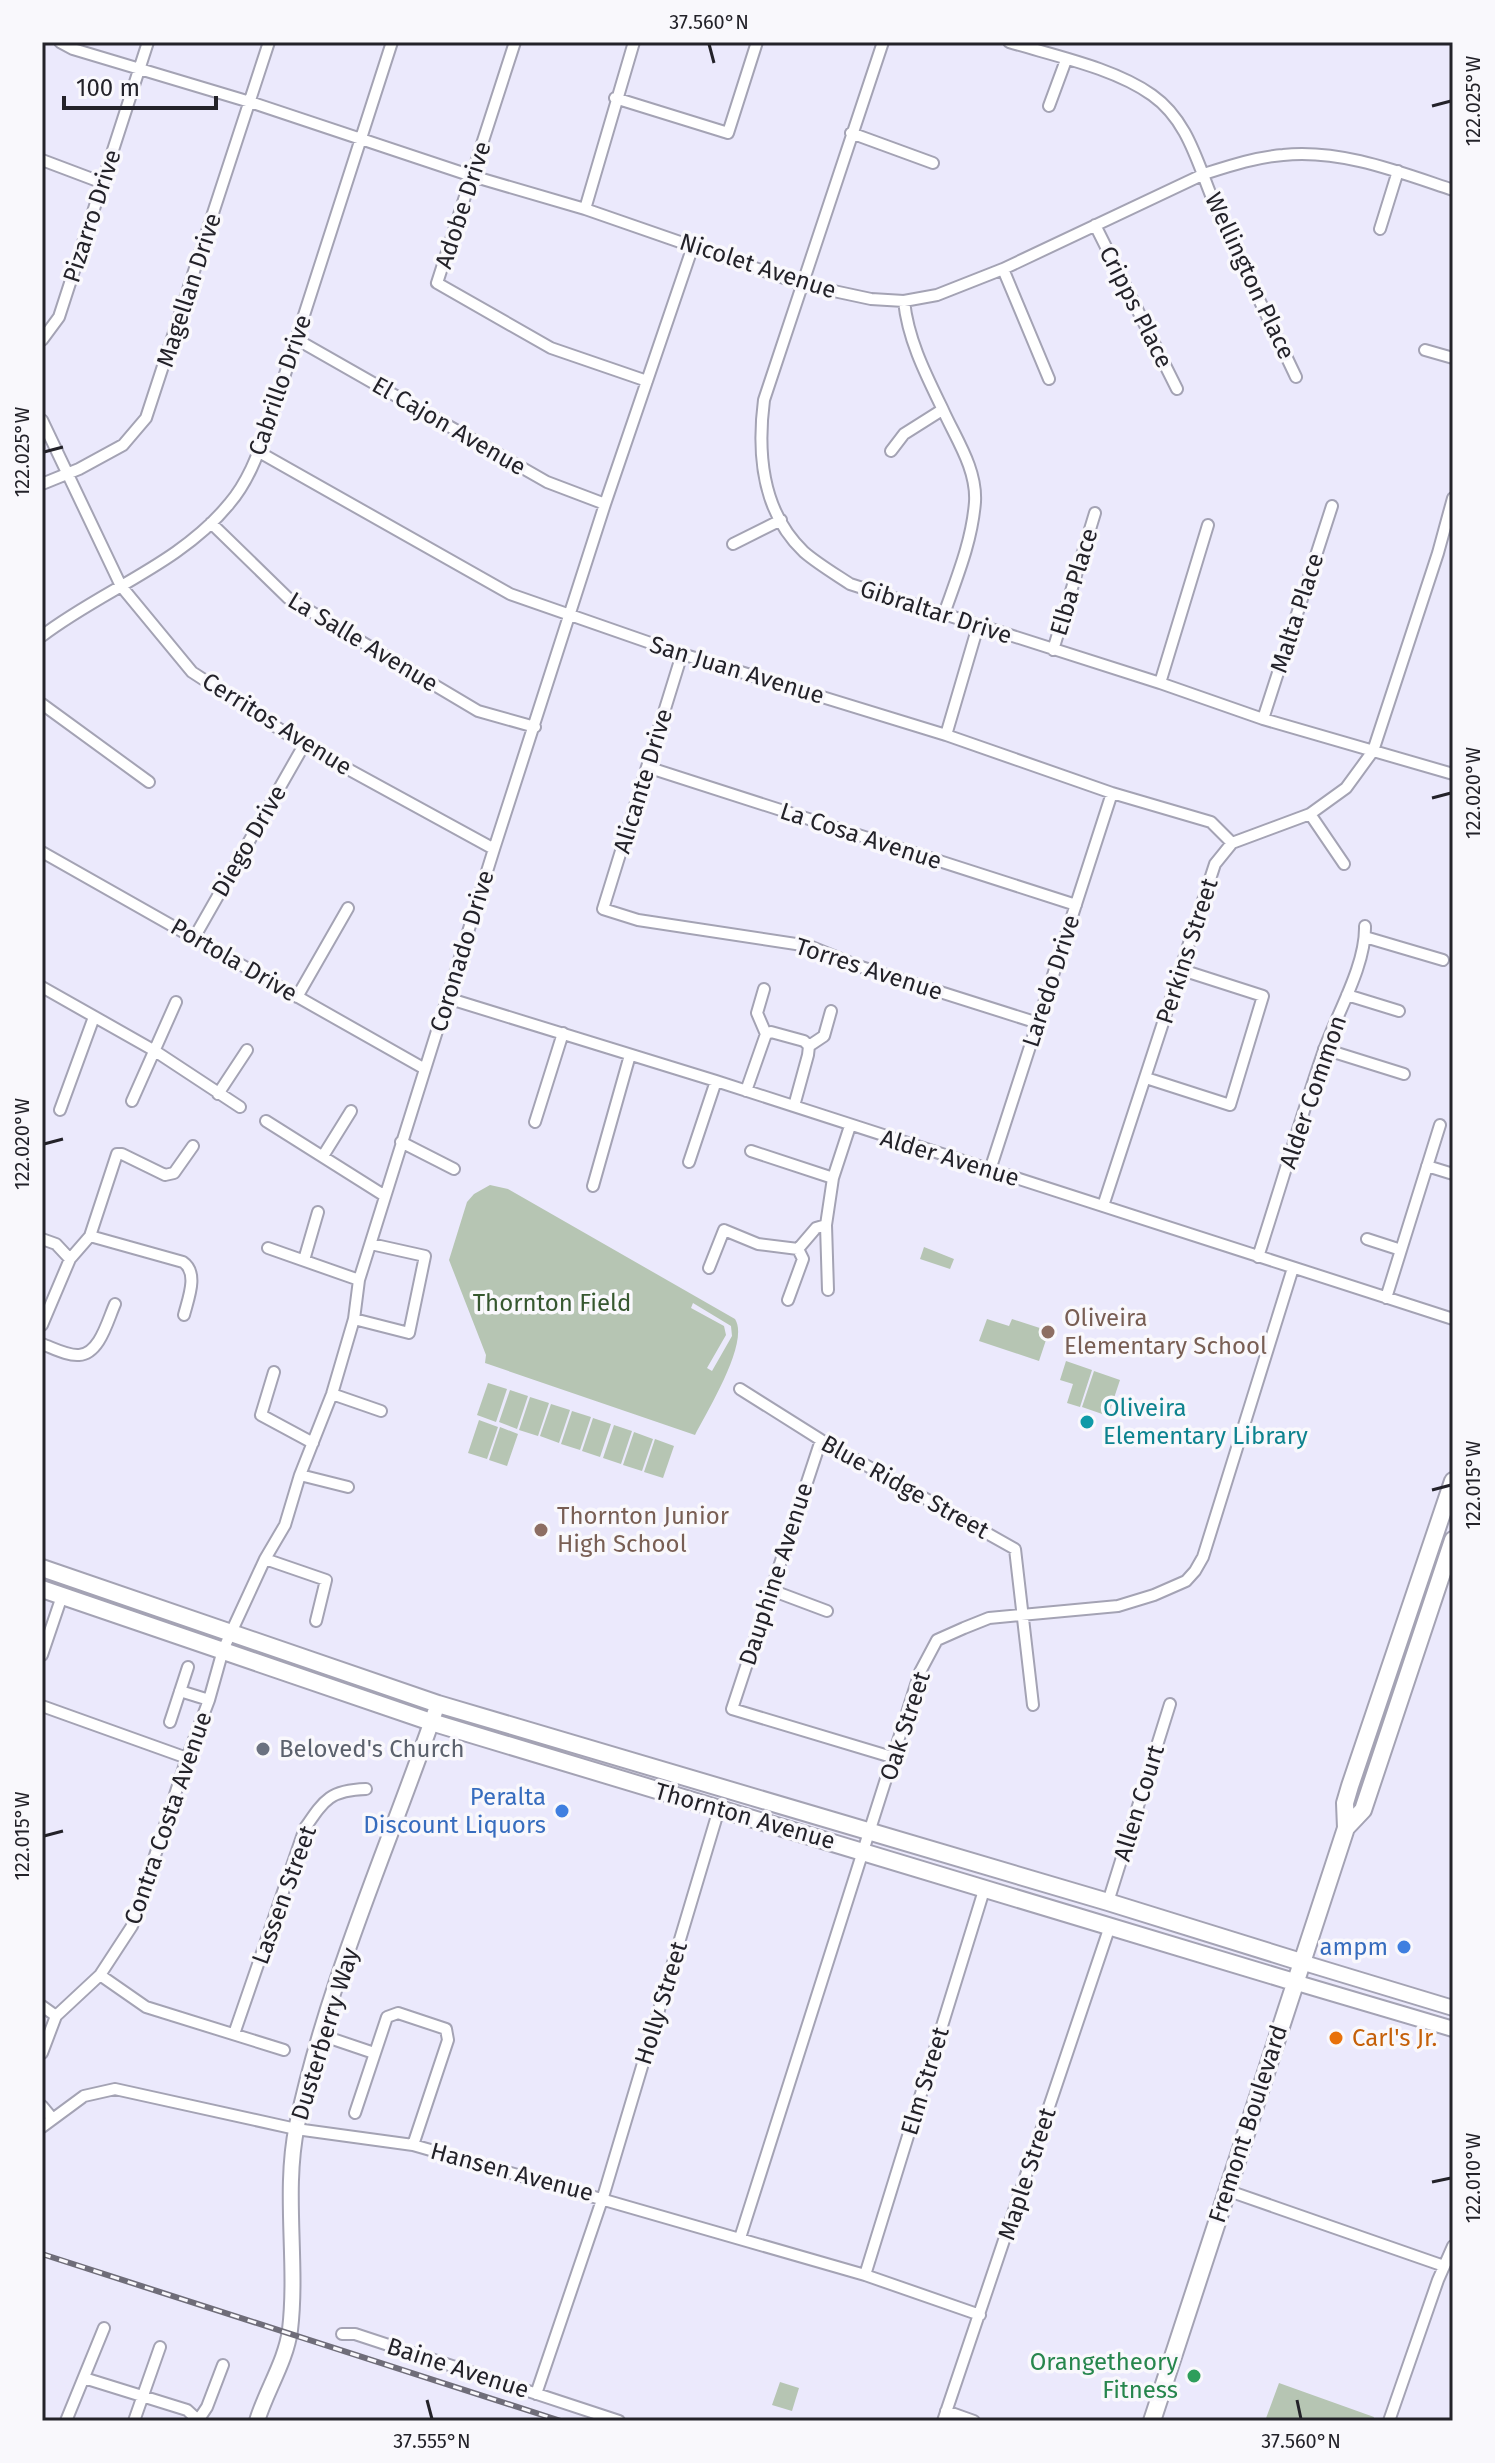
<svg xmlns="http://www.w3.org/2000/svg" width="1495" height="2463" viewBox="0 0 1495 2463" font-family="'Fira Sans',sans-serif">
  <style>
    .green { fill: #b6c5b3; fill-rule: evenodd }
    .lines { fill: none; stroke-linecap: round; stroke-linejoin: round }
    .minor-casing { stroke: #a4a3b4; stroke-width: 14 }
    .tertiary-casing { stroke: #a4a3b4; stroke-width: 18 }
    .secondary-casing { stroke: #a4a3b4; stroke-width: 18 }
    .primary-casing { stroke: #a4a3b4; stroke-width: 20 }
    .minor { stroke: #fff; stroke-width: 10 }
    .tertiary { stroke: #fff; stroke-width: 14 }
    .secondary { stroke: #fff; stroke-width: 14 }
    .primary { stroke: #fff; stroke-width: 16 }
    .rail-casing { stroke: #6f6d79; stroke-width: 6 }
    .rail { stroke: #f9f8fc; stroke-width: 3; stroke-dasharray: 9; stroke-linecap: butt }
    .ticks { fill: none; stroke: #232229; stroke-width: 3 }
    .education-dot { fill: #8d6e63; stroke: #f9f8fc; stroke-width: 3 }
    .culture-dot { fill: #0f9aa8; stroke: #f9f8fc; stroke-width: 3 }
    .worship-dot { fill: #6b7280; stroke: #f9f8fc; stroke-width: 3 }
    .shop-dot { fill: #3f7fe0; stroke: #f9f8fc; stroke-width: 3 }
    .food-dot { fill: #e8710a; stroke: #f9f8fc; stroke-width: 3 }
    .leisure-dot { fill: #2e9e5b; stroke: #f9f8fc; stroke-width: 3 }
    .labels { text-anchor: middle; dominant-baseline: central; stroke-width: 7; stroke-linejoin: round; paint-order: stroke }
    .street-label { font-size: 24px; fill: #232229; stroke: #f9f8fc }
    .park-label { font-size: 24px; fill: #36572f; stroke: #f9f8fc }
    .education-label { font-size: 24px; fill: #785e54; stroke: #f9f8fc; text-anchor: start }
    .culture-label { font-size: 24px; fill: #0d838f; stroke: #f9f8fc; text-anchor: start }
    .worship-label { font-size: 24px; fill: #5b616d; stroke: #f9f8fc; text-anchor: start }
    .shop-label { font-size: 24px; fill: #366cbe; stroke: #f9f8fc; text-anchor: end }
    .food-label { font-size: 24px; fill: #c56008; stroke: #f9f8fc; text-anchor: start }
    .leisure-label { font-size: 24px; fill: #27864d; stroke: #f9f8fc; text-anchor: end }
    .neatline { fill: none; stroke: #232229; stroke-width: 3 }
    .ticks-label { font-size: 20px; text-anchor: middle; fill: #232229 }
  </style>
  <rect width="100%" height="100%" fill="#ebe9fc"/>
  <path class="green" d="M490,1185L508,1189L735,1319C750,1342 707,1411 695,1435L485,1363L486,1355L449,1260L467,1202L474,1194ZM693,1303L731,1326L732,1336L712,1371L707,1368L726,1335L724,1326L691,1308Z
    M924,1247L954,1259L950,1269L920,1259Z
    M987,1319L1009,1326L1012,1319L1049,1331L1039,1361L979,1341Z
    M1066,1361L1092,1370L1080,1407L1067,1403L1073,1384L1060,1380Z
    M1094,1371L1120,1380L1108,1416L1082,1407Z
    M488,1383L507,1389L496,1422L477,1415Z
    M510,1390L528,1396L517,1429L499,1422Z
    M530,1397L549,1403L538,1436L519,1430Z
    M551,1404L570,1410L559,1443L540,1436Z
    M572,1411L591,1417L580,1450L561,1444Z
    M593,1418L611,1424L600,1457L582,1451Z
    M479,1420L498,1427L487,1459L468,1453Z
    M614,1425L632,1431L621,1464L603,1458Z
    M500,1427L518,1434L507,1466L489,1460Z
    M634,1432L653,1439L642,1471L623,1465Z
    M655,1439L674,1446L663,1478L644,1472Z
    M780,2382L799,2388L792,2411L772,2405Z
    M1279,2383L1374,2417L1373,2421H1265Z"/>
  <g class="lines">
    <defs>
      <path id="minor" d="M60,42L73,49L250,102L472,176L585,209L801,284L871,299L904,301L937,295L1003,269L1204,174C1229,166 1256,157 1283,155C1341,149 1399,172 1453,190
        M515,42L437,283L551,348L647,381
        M883,42L764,400C757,454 762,512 804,552C818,564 835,574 850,584L1160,683L1263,719L1453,774
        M1009,42C1055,56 1114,68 1152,95C1189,121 1198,166 1215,205C1241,263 1269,320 1296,377
        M615,98L728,133L757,42
        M1049,106L1066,60
        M851,133L933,163
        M42,160L103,183
        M585,209L634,42
        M1095,225L1177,389
        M1380,229L1398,171
        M1003,269L1049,379
        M904,301C908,340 926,375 943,410C956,439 977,469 975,502C972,541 957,577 944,614
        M296,339L547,482L605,504
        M42,340L59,317L148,42
        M1425,350L1453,358
        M42,420L121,586L192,672L304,745L494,849
        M891,451L904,434L942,410
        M259,452L510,594L682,654L946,735L1112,793L1211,822L1232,843
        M42,484L79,469L123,445L146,418L269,42
        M211,523L288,598L478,711L535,727
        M733,544L781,520
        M42,636C102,590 180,564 229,504C248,482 258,454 268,427L392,42
        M1053,650L1095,513
        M682,654L603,909L638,920L809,946L858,966L1038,1023
        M1160,683L1208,525
        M42,704L149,782
        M1263,719L1332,506
        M946,735L978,626
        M647,767L1076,905
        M1310,814L1344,864
        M42,852L425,1069
        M1365,937L1443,960
        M194,938L304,745
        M42,987L155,1051L240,1107
        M764,989L757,1013L766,1034
        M1347,995L1399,1011
        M297,997L348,908
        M447,998L716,1081L1453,1319
        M809,1046L824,1036L831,1011
        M1324,1049L1404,1074
        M1146,1078L1230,1105L1263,996L1182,970
        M746,1091L766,1034L771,1032L804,1041L809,1046L808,1055L794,1106
        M218,1094L247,1050
        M132,1101L176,1002
        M60,1110L94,1017
        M266,1121L385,1196
        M535,1122L563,1033
        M401,1142L454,1169
        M751,1151L833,1178
        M323,1156L351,1111
        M689,1162L716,1081
        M1427,1166L1453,1174
        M990,1170L1112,793
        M593,1186L630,1055
        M1103,1206L1215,864L1232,843L1310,814L1346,788L1373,751L1438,553L1453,498
        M90,1236L183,1262C199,1273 188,1299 184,1315
        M42,1239L56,1244L70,1259
        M1367,1239L1401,1250
        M268,1248L359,1280
        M1258,1257C1280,1189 1300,1120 1323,1053C1336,1015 1366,966 1365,926
        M304,1260L318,1212
        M709,1268L724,1230L758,1244L798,1249L816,1228L826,1225
        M828,1290L826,1225L833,1178L850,1126
        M1386,1298L1440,1125
        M788,1300L803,1259L798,1249
        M354,1319L409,1333L425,1256L371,1244
        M42,1325L70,1259L90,1236L117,1154H122L165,1175L174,1173L193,1146
        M42,1344C53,1348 68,1356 79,1355C100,1354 108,1319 115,1304
        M274,1372L261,1415L313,1443
        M740,1389L821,1440L1015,1549L1033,1705
        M332,1394L381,1411
        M821,1440L732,1709L895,1758
        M300,1475L348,1487
        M265,1559L326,1580L316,1621
        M771,1590L827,1611
        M42,1655L62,1596
        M180,1691L209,1700
        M42,1706L187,1758
        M170,1722L188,1667
        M1108,1902L1170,1704
        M100,1975L146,2007L284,2050
        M42,2006L56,2016
        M234,2034L305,1828C324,1800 330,1790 366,1789
        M321,2035L374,2053
        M42,2053L56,2016L100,1975L132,1926L187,1758L209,1700L223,1650L265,1559L285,1525L300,1475L332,1394L354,1319L359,1280L494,849L605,504L693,246
        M42,2106L52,2118
        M355,2113L387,2017L398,2013L446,2029L448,2040L413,2145
        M42,2127L84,2096L115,2089L296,2129L413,2145L865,2275L980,2315
        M1226,2190L1444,2266
        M740,2238L920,1672L937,1640L964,1628L989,1618L1118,1606L1154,1595L1186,1581L1195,1571L1203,1557L1293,1268
        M865,2275L985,1887
        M342,2334H355L619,2421
        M84,2378L187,2410L199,2421
        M536,2394L603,2197L719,1809
        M946,2411L974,2421
        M199,2419L207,2407L223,2365
        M66,2421L104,2328
        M134,2421L160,2347
        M943,2421L1110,1926
        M1389,2421L1438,2280L1453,2246"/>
      <path id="tertiary" d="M1301,1962L1453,2008
        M1294,1982L1453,2029"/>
      <path id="secondary" d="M257,2421C266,2391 286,2361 290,2330C298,2262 283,2192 297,2125C327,1983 388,1848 435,1712"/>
      <path id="primary" d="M42,1568L438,1704L1108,1902L1301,1962
        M42,1589L431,1722L1294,1982
        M1346,1828L1363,1810L1453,1540
        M1152,2421L1346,1828L1345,1803L1350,1786L1453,1481"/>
    </defs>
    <use href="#minor" class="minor-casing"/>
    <use href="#tertiary" class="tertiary-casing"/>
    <use href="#secondary" class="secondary-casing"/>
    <use href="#primary" class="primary-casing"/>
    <use href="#minor" class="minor"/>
    <use href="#tertiary" class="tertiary"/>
    <use href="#secondary" class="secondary"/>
    <use href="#primary" class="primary"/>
    <defs>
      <path id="rail" d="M42,2254L561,2421"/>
    </defs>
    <use href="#rail" class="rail-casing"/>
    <use href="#rail" class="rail"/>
  </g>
  <path class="ticks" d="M709,44L714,63M1432,106L1451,101M44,452L63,447M1432,798L1451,793M44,1144L63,1139M1432,1490L1451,1485M44,1836L63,1831M1432,2182L1451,2178M427,2400L432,2419M1297,2400L1301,2419"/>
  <g class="education-dot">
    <circle cx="1048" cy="1332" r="8"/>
    <circle cx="541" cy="1530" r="8"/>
  </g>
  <circle class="culture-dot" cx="1087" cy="1422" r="8"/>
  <circle class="worship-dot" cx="263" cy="1749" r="8"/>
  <g class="shop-dot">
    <circle cx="562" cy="1811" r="8"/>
    <circle cx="1404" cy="1947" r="8"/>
  </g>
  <circle class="food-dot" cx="1336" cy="2038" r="8"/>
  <circle class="leisure-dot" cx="1194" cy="2376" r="8"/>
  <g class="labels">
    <g class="street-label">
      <text transform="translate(463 205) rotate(-72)">Adobe Drive</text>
      <text transform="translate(92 216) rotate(-72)">Pizarro Drive</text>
      <text transform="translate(758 266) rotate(18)">Nicolet Avenue</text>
      <text transform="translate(1250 276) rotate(65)">Wellington Place</text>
      <text transform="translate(189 290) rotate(-72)">Magellan Drive</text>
      <text transform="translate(1136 307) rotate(63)">Cripps Place</text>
      <text transform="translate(280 385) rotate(-71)">Cabrillo Drive</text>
      <text transform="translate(449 426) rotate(30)">El Cajon Avenue</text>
      <text transform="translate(1074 582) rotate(-73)">Elba Place</text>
      <text transform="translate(936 612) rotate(18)">Gibraltar Drive</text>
      <text transform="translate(1297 613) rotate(-72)">Malta Place</text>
      <text transform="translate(363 642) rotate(31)">La Salle Avenue</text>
      <text transform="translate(737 670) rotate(17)">San Juan Avenue</text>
      <text transform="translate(277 724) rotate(32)">Cerritos Avenue</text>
      <text transform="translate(643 781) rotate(-73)">Alicante Drive</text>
      <text transform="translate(861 836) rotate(18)">La Cosa Avenue</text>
      <text transform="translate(249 841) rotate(-60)">Diego Drive</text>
      <text transform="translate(462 951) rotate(-73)">Coronado Drive</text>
      <text transform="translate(1187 951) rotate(-72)">Perkins Street</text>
      <text transform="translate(234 960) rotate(30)">Portola Drive</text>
      <text transform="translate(869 969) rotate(18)">Torres Avenue</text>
      <text transform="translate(1051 981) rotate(-72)">Laredo Drive</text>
      <text transform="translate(1313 1092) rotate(-71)">Alder Common</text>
      <text transform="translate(950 1158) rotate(17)">Alder Avenue</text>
      <text transform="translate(905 1487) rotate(29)">Blue Ridge Street</text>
      <text transform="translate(776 1574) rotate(-72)">Dauphine Avenue</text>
      <text transform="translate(905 1726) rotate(-72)">Oak Street</text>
      <text transform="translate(1139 1803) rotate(-73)">Allen Court</text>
      <text transform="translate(745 1816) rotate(16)">Thornton Avenue</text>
      <text transform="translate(168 1818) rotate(-71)">Contra Costa Avenue</text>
      <text transform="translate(284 1895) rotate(-70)">Lassen Street</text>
      <text transform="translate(661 2003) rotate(-73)">Holly Street</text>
      <text transform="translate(325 2034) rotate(-73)">Dusterberry Way</text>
      <text transform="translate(925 2081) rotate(-73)">Elm Street</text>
      <text transform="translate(1248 2124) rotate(-72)">Fremont Boulevard</text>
      <text transform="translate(512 2172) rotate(15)">Hansen Avenue</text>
      <text transform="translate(1027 2174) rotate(-72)">Maple Street</text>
      <text transform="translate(458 2368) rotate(18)">Baine Avenue</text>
    </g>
    <g class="park-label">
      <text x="552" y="1303">Thornton Field</text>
    </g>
    <g class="education-label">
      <text x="1064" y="1318">Oliveira<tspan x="1064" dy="28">Elementary School</tspan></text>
      <text x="557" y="1516">Thornton Junior<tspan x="557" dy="28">High School</tspan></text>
    </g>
    <g class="culture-label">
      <text x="1103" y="1408">Oliveira<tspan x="1103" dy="28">Elementary Library</tspan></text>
    </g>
    <g class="worship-label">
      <text x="279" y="1749">Beloved's Church</text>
    </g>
    <g class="shop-label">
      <text x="546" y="1797">Peralta<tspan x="546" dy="28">Discount Liquors</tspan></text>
      <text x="1388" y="1947">ampm</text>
    </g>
    <g class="food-label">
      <text x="1352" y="2038">Carl's Jr.</text>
    </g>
    <g class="leisure-label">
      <text x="1178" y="2362">Orangetheory<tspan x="1178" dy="28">Fitness</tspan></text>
    </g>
  </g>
  <rect width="1495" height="2463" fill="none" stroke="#f9f8fc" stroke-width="88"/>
  <path d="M64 96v12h152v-12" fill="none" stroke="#232229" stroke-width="4"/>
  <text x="76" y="96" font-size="24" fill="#232229" stroke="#f9f8fc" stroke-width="6" paint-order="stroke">100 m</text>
  <rect x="44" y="44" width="1407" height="2375" class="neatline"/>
  <g class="ticks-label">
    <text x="709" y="29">37.560°N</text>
    <text transform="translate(1473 101) rotate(-90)" y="7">122.025°W</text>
    <text transform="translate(22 452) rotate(-90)" y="7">122.025°W</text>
    <text transform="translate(1473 793) rotate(-90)" y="7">122.020°W</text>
    <text transform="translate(22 1144) rotate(-90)" y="7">122.020°W</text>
    <text transform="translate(1473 1485) rotate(-90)" y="7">122.015°W</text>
    <text transform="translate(22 1836) rotate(-90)" y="7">122.015°W</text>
    <text transform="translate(1473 2178) rotate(-90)" y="7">122.010°W</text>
    <text x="432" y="2448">37.555°N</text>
    <text x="1301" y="2448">37.560°N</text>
  </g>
</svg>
